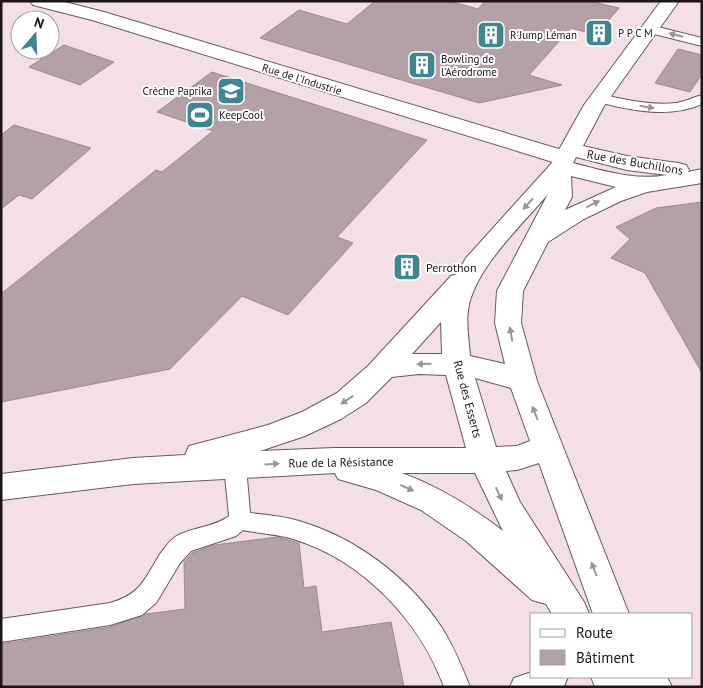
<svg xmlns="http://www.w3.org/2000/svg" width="703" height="688" viewBox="0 0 703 688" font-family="'PT Sans',sans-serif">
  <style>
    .building { fill: #b4a0a7; stroke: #9c8990 }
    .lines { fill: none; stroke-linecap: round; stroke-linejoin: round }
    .service-casing { stroke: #6a585f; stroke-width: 2 }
    .minor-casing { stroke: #6a585f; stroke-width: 2 }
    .tertiary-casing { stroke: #6a585f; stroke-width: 2 }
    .service { fill: #fff; fill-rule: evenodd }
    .minor { fill: #fff; fill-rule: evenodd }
    .tertiary { fill: #fff; fill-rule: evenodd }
    .oneway { fill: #999697 }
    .labels { text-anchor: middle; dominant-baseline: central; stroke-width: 4; stroke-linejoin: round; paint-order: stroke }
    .far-poi-label { font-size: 11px; fill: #1c1517; stroke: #fff; text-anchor: start }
    .far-street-label { font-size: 11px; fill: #1c1517; stroke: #fff }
    .street-label { font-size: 12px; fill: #1c1517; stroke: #fff }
    .poi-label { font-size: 12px; fill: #1c1517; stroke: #fff; text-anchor: start }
  </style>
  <rect width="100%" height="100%" fill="#f4dfe6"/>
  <path class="building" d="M375,1H449L478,9L485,1H589L619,8L596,35L571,28L529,75L562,85L479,103L260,38L299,10L347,24Z
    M64,45L114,62L80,85L29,67Z
    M678,49L702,55V74L690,92L655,83Z
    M212,72L427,140L337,237L353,243L288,315L242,296L170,369L1,402V294L156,170L162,172L213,131L157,112Z
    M14,125L91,148L32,199L19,195L1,209V135Z
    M702,202V373L645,273L611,258L630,239L616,227L656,208Z
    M277,537L299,543L304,588L316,586L322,632L391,622L404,687H1V644L110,627L146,614L185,609L184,562L192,553L214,545Z"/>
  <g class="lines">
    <defs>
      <path id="service" d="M650,25L702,38V46L646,32L644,29Z
        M599,94C624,99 650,106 676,103C685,102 693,97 702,95V104C668,119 629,110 594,101L592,98Z
        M235,457L242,460L246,466L250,513C267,515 283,516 299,521C357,538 409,578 442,628C454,647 462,667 470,687H444C420,621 363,561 296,540C279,534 261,534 243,530L236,536L191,551L180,563L156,603L142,615L110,625L1,642V619L110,603C141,594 144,580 160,554C164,549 169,541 175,537C191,527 213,528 229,516L224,466L228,460Z
        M532,672V677H568L564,686L562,687H510L514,678Z"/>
      <path id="minor" d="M30,1H61L104,12L572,153L575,158L572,163L564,165L556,163L92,20L33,5Z"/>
      <path id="tertiary" d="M661,1H679L604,106L583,146L627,156L678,163L686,165L689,170L688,172L702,169V183L647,192L621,201L584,219L548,242L523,291L521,323L537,381L629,614H593L539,463L517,470L506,471L520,502L584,602L589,614H552L546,604L532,600L466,541L421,510L376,490L338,479L335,473L133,484L1,500V474L133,458L185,455L189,446L268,425L302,412L337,393L368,366L451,276L457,274L466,258L551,164L584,105ZM576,157L627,170L667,175C635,181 605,171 573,163ZM571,176L616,187L565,210L572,197ZM548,194L497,291L495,323L505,364L470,356C469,341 466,325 468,310C474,269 522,225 548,194ZM441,322L442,354H412ZM419,374L446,375L466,448H334L260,451L305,436L341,419L366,403L392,377ZM475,378L511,388L530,441L517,446L496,447ZM402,473H475L503,531C472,507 439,487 402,473Z
        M591,677H667L672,687H595Z"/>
    </defs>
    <use href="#service" class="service-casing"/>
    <use href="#minor" class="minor-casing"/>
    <use href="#tertiary" class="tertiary-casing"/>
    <use href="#service" class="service"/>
    <use href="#minor" class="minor"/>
    <use href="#tertiary" class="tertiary"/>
  </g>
  <defs><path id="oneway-solid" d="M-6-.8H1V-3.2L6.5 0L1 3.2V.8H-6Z" transform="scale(1.25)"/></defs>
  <g class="oneway">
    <use href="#oneway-solid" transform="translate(676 35) rotate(-166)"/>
    <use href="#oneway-solid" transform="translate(647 107) rotate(9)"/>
    <use href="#oneway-solid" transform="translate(528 204) rotate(132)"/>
    <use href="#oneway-solid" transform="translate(593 204) rotate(-26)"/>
    <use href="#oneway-solid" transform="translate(511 334) rotate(-100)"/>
    <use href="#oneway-solid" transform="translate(424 364) rotate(179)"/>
    <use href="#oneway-solid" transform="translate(347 400) rotate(146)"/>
    <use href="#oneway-solid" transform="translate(535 413) rotate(-111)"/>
    <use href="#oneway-solid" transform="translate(272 464) rotate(-4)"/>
    <use href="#oneway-solid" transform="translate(407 488) rotate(24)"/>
    <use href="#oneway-solid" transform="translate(499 494) rotate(65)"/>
    <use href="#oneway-solid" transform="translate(594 569) rotate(-111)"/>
  </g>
  <defs>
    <symbol id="building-square" viewBox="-11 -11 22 22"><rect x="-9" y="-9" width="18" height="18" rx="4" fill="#3f878f" stroke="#fff"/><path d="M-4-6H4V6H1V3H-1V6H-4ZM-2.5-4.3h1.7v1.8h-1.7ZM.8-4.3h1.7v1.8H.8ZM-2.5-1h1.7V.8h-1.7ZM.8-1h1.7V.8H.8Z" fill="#fff"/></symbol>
    <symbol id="school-square" viewBox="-11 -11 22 22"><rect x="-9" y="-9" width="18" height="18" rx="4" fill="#3f878f" stroke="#fff"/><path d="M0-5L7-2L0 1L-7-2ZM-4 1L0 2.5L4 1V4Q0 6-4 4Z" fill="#fff"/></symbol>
    <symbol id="stadium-square" viewBox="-11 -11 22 22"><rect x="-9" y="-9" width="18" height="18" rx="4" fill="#3f878f" stroke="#fff"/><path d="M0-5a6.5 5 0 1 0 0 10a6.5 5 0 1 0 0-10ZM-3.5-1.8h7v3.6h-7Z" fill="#fff"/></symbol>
  </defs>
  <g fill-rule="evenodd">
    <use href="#building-square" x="583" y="17" width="32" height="32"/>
    <use href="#building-square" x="475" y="19" width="32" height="32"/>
    <use href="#building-square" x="406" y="49" width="32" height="32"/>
    <use href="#school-square" x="215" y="75" width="32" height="32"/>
    <use href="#stadium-square" x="184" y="99" width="32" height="32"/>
    <use href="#building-square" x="391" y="251" width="32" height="32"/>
  </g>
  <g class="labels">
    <g class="far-poi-label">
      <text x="618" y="33">P P C M</text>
      <text x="510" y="35">R'Jump Léman</text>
      <text x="441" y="59">Bowling de<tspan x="441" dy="13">l'Aérodrome</tspan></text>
      <text x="212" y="91" text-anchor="end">Crèche Paprika</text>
      <text x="219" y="115">KeepCool</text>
    </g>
    <g class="far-street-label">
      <text transform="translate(302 79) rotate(17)">Rue de l'Industrie</text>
    </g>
    <g class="street-label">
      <text transform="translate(635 162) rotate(10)">Rue des Buchillons</text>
      <text transform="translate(468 399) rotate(75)">Rue des Esserts</text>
      <text transform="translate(341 462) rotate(-1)">Rue de la Résistance</text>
    </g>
    <g class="poi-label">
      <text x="426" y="267">Perrothon</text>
    </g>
  </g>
  <rect width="703" height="688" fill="none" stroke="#1c1517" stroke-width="5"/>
  <rect x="530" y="613" width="162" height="65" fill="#ffffff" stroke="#a4a1a2"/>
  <rect x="540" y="629" width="25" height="8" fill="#ffffff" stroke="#a4a1a2"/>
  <text x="576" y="638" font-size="15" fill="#1c1517">Route</text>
  <rect x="540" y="650" width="25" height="15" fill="#b4a0a7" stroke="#a4a1a2"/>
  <text x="576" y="663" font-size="15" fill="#1c1517">Bâtiment</text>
  <g transform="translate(35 35) rotate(19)"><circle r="24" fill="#ffffff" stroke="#a4a1a2"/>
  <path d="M0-4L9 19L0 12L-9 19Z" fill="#3f878f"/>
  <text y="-8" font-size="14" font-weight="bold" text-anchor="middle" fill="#1c1517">N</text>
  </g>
</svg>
